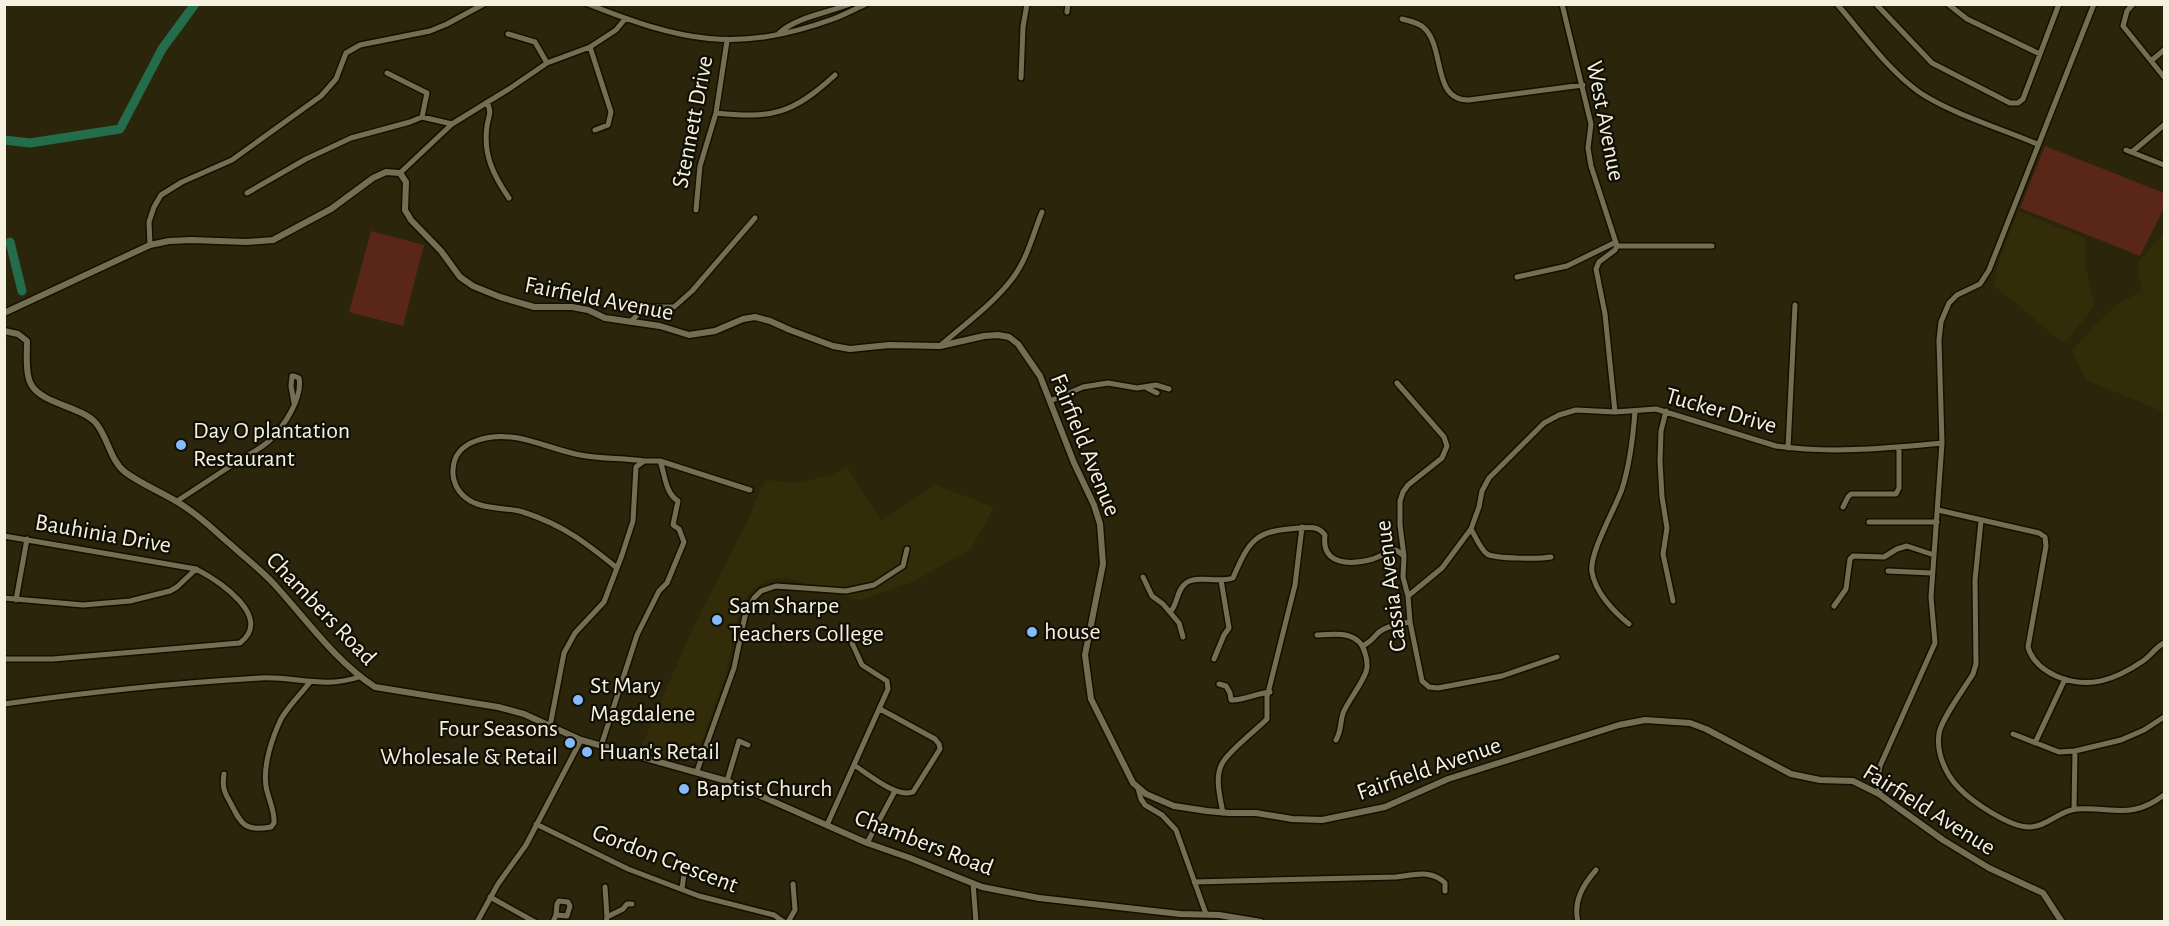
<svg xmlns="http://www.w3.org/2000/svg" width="2169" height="926" viewBox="0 0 2169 926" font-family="'Alegreya Sans',sans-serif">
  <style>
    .built { fill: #332c08 }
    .green { fill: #592617 }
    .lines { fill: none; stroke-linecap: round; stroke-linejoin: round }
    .river { stroke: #236c4c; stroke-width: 9 }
    .minor-casing { stroke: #140f00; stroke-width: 8 }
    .tertiary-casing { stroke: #140f00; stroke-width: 9 }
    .minor { stroke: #746f52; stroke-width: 5 }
    .tertiary { stroke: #746f52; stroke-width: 6 }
    .poi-dot { fill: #85bbfb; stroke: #110f05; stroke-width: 2 }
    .labels { text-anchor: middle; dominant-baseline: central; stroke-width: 4.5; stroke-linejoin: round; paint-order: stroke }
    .street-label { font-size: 24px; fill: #f4f1e1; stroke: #110f05 }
    .poi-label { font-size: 24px; fill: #f4f1e1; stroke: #110f05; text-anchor: start }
  </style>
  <rect width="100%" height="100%" fill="#2b260b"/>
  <path class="built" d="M2018,211L2085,238L2086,267L2094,306L2067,341H2061L1994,285L1997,267Z
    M2164,232V412L2086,380L2072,351L2094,326L2119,303L2142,291L2137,264Z
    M847,467L881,520L935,485L994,507L971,549L912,582L860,600L788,578L770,579L751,590L739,610L726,675L694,763L640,750L690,634L747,522L765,480L798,483L833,474Z"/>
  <path class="green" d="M2045,146L2164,193V208L2140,256L2020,208Z
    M371,231L424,245L403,326L349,312Z"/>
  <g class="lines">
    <path class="river" d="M4,140L30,143L120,129L162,49L195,4
      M10,242L22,291"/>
    <defs>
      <path id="minor" d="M588,4C681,41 736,54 833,19C844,15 855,9 866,4
        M1562,4L1591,124L1588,148L1591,166L1617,246L1615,250L1599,262L1596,269L1605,314L1615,412
        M1837,4C1863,34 1887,69 1919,92C1950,113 2002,129 2037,144
        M1876,4L1932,63L2010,103H2018L2023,99L2059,4
        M1948,4L1967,19L2040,54
        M2133,4L2127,11L2123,26L2164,77
        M1067,12L1068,4
        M1402,19C1409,21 1417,22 1423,27C1446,46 1431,101 1469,100L1583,85
        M779,33C797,17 827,13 850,4
        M508,34L535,42L547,63
        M590,47L611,112L608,125L595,130
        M2151,61L2164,50
        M387,73L427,93L422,117
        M1021,78L1023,27L1027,4
        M487,102C492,114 489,114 487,126C483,154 493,175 509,198
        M716,113C772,119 793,114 835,75
        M2126,150L2164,165
        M2132,152L2164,125
        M400,173L452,124L509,89L547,63L590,47L616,30L625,19
        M247,193L306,159L351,138L410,122L422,117L452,124
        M696,210L700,166L716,113L727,41
        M150,245L149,222L154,207L161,195L182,182L232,160L321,96L336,79L346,53L360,45L430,31L447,24L484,4
        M1617,246H1712
        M1517,277L1567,266L1616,242
        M630,322L646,307H674L692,291L755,218
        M941,345C965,324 993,304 1012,279C1027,260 1033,234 1042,212
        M1397,383L1444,437L1447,446L1442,458L1408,485L1403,492L1400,501V525L1404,556L1403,577L1408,596L1410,622L1422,681L1429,687L1438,688L1502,676L1557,657
        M1147,388L1157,393
        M1050,401L1083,387L1108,383L1137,388L1156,385L1169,389
        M1666,411L1661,431L1660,461L1662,497L1667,528L1663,554L1673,601
        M1788,448L1795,305
        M177,501C199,487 221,472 243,458C252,453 263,447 270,440C284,426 303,398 299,378L294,376H292L291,386L294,403
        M1843,507L1848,497L1851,494H1896L1899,488V447
        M1938,510L2039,533L2045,537L2046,546L2028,647C2032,661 2043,670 2056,676C2088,690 2115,680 2143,661C2151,655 2156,647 2164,643
        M1981,521L1975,580L1976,664L1973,674C1965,687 1940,721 1939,734C1936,753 1946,775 1959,788C1972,802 2011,828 2030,827C2048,826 2060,810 2077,809C2114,807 2131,820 2164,795
        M1869,522H1937
        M1471,529C1475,536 1481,550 1487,554C1496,559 1540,559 1551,557
        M4,536L196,569C219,581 274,617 240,643L53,659H4
        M617,568C585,542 563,525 523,512C506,507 481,510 466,498C457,491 452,480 453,470C454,438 494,434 518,438C539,442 559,451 580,455C601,459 623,458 644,461
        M1888,571L1932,573
        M1143,577L1152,596L1163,604L1179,623L1183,637
        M1408,596L1442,568L1471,529L1479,507L1482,491L1489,478L1544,423L1559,415L1576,410L1615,412L1656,409L1776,446C1831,454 1887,448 1942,443
        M4,598L83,605L130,601L170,591L177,587L196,569
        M16,600L27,539
        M1834,606L1846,589L1850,559L1853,556L1884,557L1897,549L1907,546L1934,555
        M1170,612C1178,605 1176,590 1186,583C1195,575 1220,583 1233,578C1250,538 1256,531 1299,528C1310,527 1318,526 1325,535C1321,566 1351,565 1373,559C1381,556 1387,552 1396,550L1404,556
        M1629,624C1614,612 1595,592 1592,572C1589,553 1615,509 1622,489C1630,464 1633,438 1635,411
        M1317,635C1335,634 1359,630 1365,653C1367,659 1368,666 1366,672C1361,685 1351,697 1345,709C1339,719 1343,728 1336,740
        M1363,646C1370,642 1373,639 1377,634C1383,627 1401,623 1410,622
        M1214,659L1224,635L1229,628L1221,580
        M1219,684L1226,686L1230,693L1231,700C1242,701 1258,693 1270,692
        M4,704C89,692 174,683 260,678C295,676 323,689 359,677
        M550,726L564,653L575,633L604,602L622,555L633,521L636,467L644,461H660L750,490
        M2013,734L2059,752L2075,751L2121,740L2144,730L2164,717
        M2035,743L2065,679
        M601,746L637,635L659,591L667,583L684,542L679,529L673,525L678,501C665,493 665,474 660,461
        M854,765C868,774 896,798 913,792L940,749L939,744L935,739L880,709
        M697,771L734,668L745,616L754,598L761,591L776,586L846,591L874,585L903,566L907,549
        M224,774C222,786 224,792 230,802C241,823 243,832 271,827L274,823C275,810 268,799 266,786C263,765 272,738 281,719C288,706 301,694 310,682
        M727,781L739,741L748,745
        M1138,788L1141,799L1145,805L1162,815L1176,830L1206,914
        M1879,794L1880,791L1877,782L1880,766L1935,643L1931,597L1942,443L1939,340L1941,322L1949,303L1957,295L1980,284L1989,270L2094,4
        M2074,809L2075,751
        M1223,813C1220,797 1214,776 1223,762C1231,749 1255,731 1267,719V697L1295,585L1302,527
        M536,824L628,869L699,896L774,915L784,922
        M827,825L888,689L887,681L862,665L852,643
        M867,843L895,791
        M681,869L684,874L682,889
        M1194,882L1396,877C1414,875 1431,869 1445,883V891
        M973,883L976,922
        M605,887L607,917
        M490,897L535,922
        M477,922L498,884L526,845L581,740
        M553,922L556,915L557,904L559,901L568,902L570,906L567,916L556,915
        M606,922L607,917L623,909L627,904H632
        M788,922L795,910L793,884
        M1578,922C1573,901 1583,885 1596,870"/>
      <path id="tertiary" d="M4,313L150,245L169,241L191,240L246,242L273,240L331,209L373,178L386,172L400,173L406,182L405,210L411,220L441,251L460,277L473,286L500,297L534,307H572L588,310L605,318L660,326L689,335L715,331L743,319L755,317L770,321L790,330L833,346L850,349L889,345L940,346L984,336L998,335L1009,337L1018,344L1040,376L1074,463L1094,505L1100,524L1103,564L1085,655L1091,699L1133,783L1146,794L1174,806L1207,811L1229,813H1256L1292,819L1322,820L1385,807L1448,779L1619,725L1645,720L1690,723L1706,729L1791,774L1820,780L1853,781L1879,794L1943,840L1989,868L2043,893L2062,922
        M4,331L18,334L27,341C27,354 25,376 32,386C44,404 79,406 95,422C108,436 109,459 125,472C145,487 168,494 188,509C203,519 216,532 230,544C244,557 260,569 274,584C306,619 335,661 375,687L498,707L524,714L581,740L727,781L867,843L910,858L982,887L1039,898L1180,914L1219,915L1261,922"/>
    </defs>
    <use href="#minor" class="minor-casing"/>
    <use href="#tertiary" class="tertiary-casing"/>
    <use href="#minor" class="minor"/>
    <use href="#tertiary" class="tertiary"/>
  </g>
  <g class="poi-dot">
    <circle cx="181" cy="445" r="6"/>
    <circle cx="717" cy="620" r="6"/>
    <circle cx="1032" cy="632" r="6"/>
    <circle cx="578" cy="700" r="6"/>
    <circle cx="570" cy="743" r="6"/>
    <circle cx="587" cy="752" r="6"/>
    <circle cx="684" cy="789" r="6"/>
  </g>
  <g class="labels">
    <g class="street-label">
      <text transform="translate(1605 121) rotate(79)">West Avenue</text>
      <text transform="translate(693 122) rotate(-79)">Stennett Drive</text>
      <text transform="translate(599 299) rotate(11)">Fairfield Avenue</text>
      <text transform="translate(1721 411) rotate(16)">Tucker Drive</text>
      <text transform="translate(1085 445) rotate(68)">Fairfield Avenue</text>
      <text transform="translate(103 534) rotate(10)">Bauhinia Drive</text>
      <text transform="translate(1391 586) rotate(-97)">Cassia Avenue</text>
      <text transform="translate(321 609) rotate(46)">Chambers Road</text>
      <text transform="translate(1429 769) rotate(-19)">Fairfield Avenue</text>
      <text transform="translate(1929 810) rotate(32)">Fairfield Avenue</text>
      <text transform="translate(924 843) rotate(21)">Chambers Road</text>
      <text transform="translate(665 859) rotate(21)">Gordon Crescent</text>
    </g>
    <g class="poi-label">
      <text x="193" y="431">Day O plantation<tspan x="193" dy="28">Restaurant</tspan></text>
      <text x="729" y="606">Sam Sharpe<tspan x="729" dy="28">Teachers College</tspan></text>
      <text x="1044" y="632">house</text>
      <text x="590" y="686">St Mary<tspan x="590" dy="28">Magdalene</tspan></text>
      <text x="558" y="729" text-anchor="end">Four Seasons<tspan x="558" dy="28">Wholesale &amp; Retail</tspan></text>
      <text x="599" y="752">Huan's Retail</text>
      <text x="696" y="789">Baptist Church</text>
    </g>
  </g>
  <rect width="2169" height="926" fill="none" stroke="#f4f1e1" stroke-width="12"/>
</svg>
